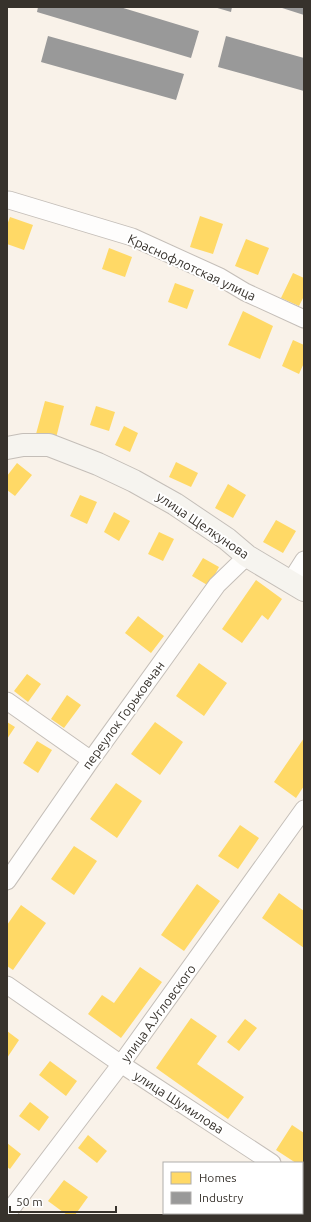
<svg xmlns="http://www.w3.org/2000/svg" width="311" height="1222" viewBox="0 0 311 1222" font-family="Ubuntu,sans-serif">
  <style>
    .homes { fill: #ffd966 }
    .industry { fill: #999 }
    .lines { fill: none; stroke-linecap: round; stroke-linejoin: round }
    .street-casing { stroke: #c4beb8; stroke-width: 19 }
    .secondary-casing { stroke: #c4beb8; stroke-width: 24 }
    .street { stroke: #fefdfc; stroke-width: 17 }
    .secondary { stroke: #f6f4ef; stroke-width: 22 }
    .labels { text-anchor: middle; dominant-baseline: central; stroke-width: 4; stroke-linejoin: round; paint-order: stroke }
    .street-label { font-size: 13px; fill: #37322c; stroke: #fff }
  </style>
  <rect width="100%" height="100%" fill="#f9f2e9"/>
  <path class="homes" d="M200,216L223,224L213,254L190,247Z
    M10,217L33,225L24,250L7,244V225Z
    M246,239L269,248L258,275L235,266Z
    M109,248L132,257L125,277L102,269Z
    M293,273L304,278V296L299,306L281,298Z
    M175,283L194,290L187,309L168,302Z
    M243,311L273,326L260,359L228,345Z
    M293,340L304,345V363L299,374L282,366Z
    M45,401L64,406L56,438L36,434Z
    M96,406L115,412L109,431L90,425Z
    M124,426L138,433L130,452L115,445Z
    M176,462L198,473L191,487L169,477Z
    M17,463L32,475L15,496L7,490V476Z
    M228,484L246,495L233,518L215,508Z
    M80,495L97,502L87,524L70,516Z
    M114,512L130,521L119,541L104,532Z
    M276,520L296,531L283,553L263,542Z
    M159,532L174,539L163,561L148,554Z
    M203,558L219,567L209,586L192,576Z
    M256,580L282,599L268,620L262,615L242,643L222,629Z
    M138,616L164,636L151,653L125,633Z
    M199,663L227,683L204,716L176,696Z
    M27,674L41,684L28,702L14,691Z
    M67,695L81,705L64,728L51,719Z
    M7,722L15,727L7,739Z
    M155,722L183,742L160,775L131,754Z
    M304,738V786L296,798L274,782Z
    M37,741L52,750L38,773L23,763Z
    M116,783L142,801L117,838L90,819Z
    M240,825L259,838L238,869L218,856Z
    M74,846L97,861L74,895L51,879Z
    M197,884L220,901L184,951L161,935Z
    M279,893L304,911V948L262,918Z
    M21,905L46,923L13,970L7,966V925Z
    M140,967L162,982L121,1038L88,1014L102,995L114,1003Z
    M191,1018L217,1036L197,1064L244,1097L228,1119L156,1068Z
    M245,1019L257,1028L239,1051L227,1042Z
    M7,1031L19,1040L7,1058Z
    M50,1061L77,1081L66,1096L39,1075Z
    M30,1102L49,1117L39,1131L19,1116Z
    M292,1125L304,1133V1168L302,1163H296L276,1150Z
    M88,1135L107,1151L97,1163L78,1148Z
    M7,1143L21,1154L10,1169L7,1167Z
    M64,1180L88,1197L75,1215H67L48,1201Z"/>
  <path class="industry" d="M38,7H120L199,31L191,58L37,12Z
    M214,7H232L231,12Z
    M279,7H304V15Z
    M48,36L184,74L176,100L41,62Z
    M226,36L304,58V91L218,67Z"/>
  <g class="lines">
    <defs>
      <path id="street" d="M9,200L132,237L220,277L245,292L304,319
        M290,582L304,560
        M7,701L91,760
        M7,881L91,760L217,585L247,556
        M7,985L121,1064L272,1163
        M302,1182L304,1184
        M7,1214L121,1064L304,809"/>
      <path id="secondary" d="M7,448L23,445H49L98,464L134,481L175,504L227,539L247,556L304,590"/>
    </defs>
    <use href="#street" class="street-casing"/>
    <use href="#secondary" class="secondary-casing"/>
    <use href="#street" class="street"/>
    <use href="#secondary" class="secondary"/>
  </g>
  <g class="labels">
    <g class="street-label">
      <text transform="translate(192 267) rotate(25)">Краснофлотская улица</text>
      <text transform="translate(203 525) rotate(34)">улица Щелкунова</text>
      <text transform="translate(123 715) rotate(-54)">переулок Горьковчан</text>
      <text transform="translate(158 1013) rotate(-54)">улица А.Угловского</text>
      <text transform="translate(179 1102) rotate(33)">улица Шумилова</text>
    </g>
  </g>
  <rect width="311" height="1222" fill="none" stroke="#37322c" stroke-width="16"/>
  <rect x="163" y="1162" width="140" height="52" fill="#ffffff" stroke="#afadab"/>
  <rect x="171" y="1172" width="20" height="12" fill="#ffd966" stroke="#afadab"/>
  <text x="199" y="1182" font-size="12" fill="#37322c">Homes</text>
  <rect x="171" y="1192" width="20" height="12" fill="#999999" stroke="#afadab"/>
  <text x="199" y="1202" font-size="12" fill="#37322c">Industry</text>
  <path d="M10 1206v6h106v-6" fill="none" stroke="#37322c" stroke-width="2"/>
  <text x="16" y="1206" font-size="12" fill="#37322c" stroke="#ffffff" stroke-width="3" paint-order="stroke">50 m</text>
</svg>
